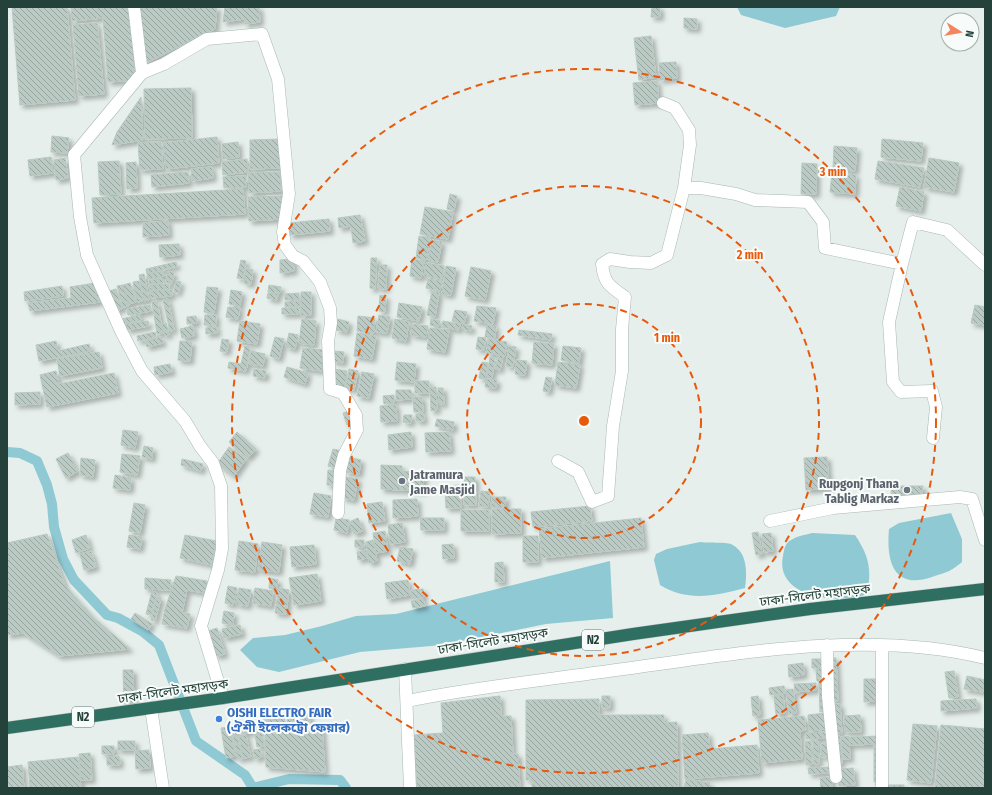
<svg xmlns="http://www.w3.org/2000/svg" width="992" height="795" viewBox="0 0 992 795" font-family="'Fira Sans Condensed','Noto Sans Bengali',sans-serif">
  <style>
    .water { fill: #8ec9d4 }
    .lines { fill: none; stroke-linecap: round; stroke-linejoin: round }
    .canal { stroke: #8ec9d4; stroke-width: 10 }
    .building { fill: url(#building-back-hatch); stroke: #b8c9c2; filter: url(#shadow) }
    .minor-casing { stroke: #a8b8b2; stroke-width: 13 }
    .highway-casing { stroke: #c2cac8; stroke-width: 13 }
    .minor { stroke: #fff; stroke-width: 12 }
    .highway { stroke: #2f6f62; stroke-width: 12 }
    .ring { fill: none; stroke: #e8590c; stroke-width: 2; stroke-dasharray: 7 5 }
    .worship-dot { fill: #6b7280; stroke: #f7fbf9; stroke-width: 1.5 }
    .shop-dot { fill: #3f7fe0; stroke: #f7fbf9; stroke-width: 1.5 }
    .labels { text-anchor: middle; dominant-baseline: central; stroke-width: 4; stroke-linejoin: round; paint-order: stroke }
    .shield { fill: #f7fbf9; stroke: #637a73; stroke-width: 1 }
    .shield-label { font-size: 12px; font-weight: bold; fill: #24423a }
    .worship-label { font-size: 13px; font-weight: bold; fill: #5b616d; stroke: #f7fbf9; text-anchor: start }
    .street-label { font-size: 13px; fill: #24423a; stroke: #f7fbf9 }
    .shop-label { font-size: 13px; font-weight: bold; fill: #366cbe; stroke: #f7fbf9; text-anchor: start }
    .centre { fill: #e8590c; stroke: #f7fbf9; stroke-width: 2 }
    .ring-label { font-size: 12px; text-anchor: middle; font-weight: bold; fill: #e8590c; stroke: #f7fbf9; stroke-width: 4; stroke-linejoin: round; paint-order: stroke }
  </style>
  <defs>
    <pattern id="building-back-hatch" width="6" height="6" patternUnits="userSpaceOnUse"><rect width="6" height="6" fill="#bbcac4"/><path d="M-1 5l2 2M0 0l6 6M5-1l2 2" fill="none" stroke="#98a6a0"/></pattern>
    <filter id="shadow"><feDropShadow dx="3.5" dy="3.5" stdDeviation="2" flood-color="#0004"/></filter>
  </defs>
  <rect width="100%" height="100%" fill="#e6efeb"/>
  <path class="water" d="M737,7H840L836,16L785,28L741,15Z
    M951,513L962,539V562C950,572 947,572 932,577C894,590 886,562 889,529L899,523Z
    M812,533L855,535C869,556 872,569 867,594C840,605 774,598 783,556C784,550 785,543 791,540C797,536 805,535 812,533Z
    M700,542C707,543 726,542 731,544C748,552 747,573 745,588C716,596 687,602 660,585L654,560L656,554L667,549Z
    M610,561L613,618L546,624L443,645L360,652L279,672L257,667L240,650L253,638L285,635L322,626L356,616L396,614Z"/>
  <g class="lines">
    <path class="canal" d="M7,452L20,453L37,461L47,485L52,504L54,527L63,559L74,580L107,615L118,618L142,631L159,645L196,741L245,775L253,788
      M253,788L289,779L340,780L346,788"/>
  </g>
  <path class="building" d="M12,7H67L75,100L20,105Z
    M71,7H130L135,80L108,82L103,18L72,21Z
    M139,7H217L215,29L144,64Z
    M225,7H259L260,22L245,24V19L223,22Z
    M652,7H660V17H651Z
    M684,18L697,19V29L684,28Z
    M97,23L104,94L79,96L73,25Z
    M651,36L656,77L639,80L634,38Z
    M676,62L677,78L660,80L659,63Z
    M657,81L659,103L635,105L633,83Z
    M191,88L192,138L145,139L144,89Z
    M141,97L143,140L112,145L117,132Z
    M52,136L69,138L67,153L51,152Z
    M217,137L219,163L166,169L163,143Z
    M280,139L281,168L250,169V140Z
    M882,139L923,143L921,161L881,157Z
    M161,142L163,169L140,170L138,143Z
    M238,142L239,157L223,159L222,144Z
    M834,146L857,148L855,171L833,169Z
    M51,157L53,173L30,176L28,160Z
    M65,158L68,178L56,180L54,160Z
    M929,158L959,163L954,192L924,187Z
    M247,159L248,172L223,175L222,162Z
    M119,161L121,194L100,195L98,162Z
    M878,161L924,168L920,187L875,179Z
    M136,162L137,188L127,189L126,163Z
    M802,163L817,164L816,194H801Z
    M212,167L213,178L192,181L191,169Z
    M188,172L189,183L152,187L151,175Z
    M280,172L281,191L249,193L248,173Z
    M832,173L856,175L855,194L830,192Z
    M246,176V187L224,188L223,177Z
    M900,187L924,192L921,211L896,206Z
    M243,189L245,214L94,223L92,198Z
    M450,194L457,196L454,210L447,209Z
    M282,196V219L249,221L248,197Z
    M425,207L453,212L448,239L420,234Z
    M360,215L365,241L353,243L351,226L339,228L338,218Z
    M329,219L330,231L290,235L289,223Z
    M168,221L169,235L143,237V223Z
    M419,236L430,238L426,260L416,258Z
    M432,240L442,242L438,262L428,260Z
    M179,244L180,255L160,257L159,245Z
    M371,258H377L375,289L370,288Z
    M293,259L294,271L280,273V260Z
    M412,259L424,261L421,278L410,276Z
    M241,260L246,261L243,279L237,278Z
    M176,262L177,266L147,274L146,269Z
    M426,263L444,266L442,279L424,276Z
    M380,265H387L386,289L378,288Z
    M446,266L456,268L451,295L442,294Z
    M471,267L491,271L485,300L465,296Z
    M246,268L253,270L251,284L244,283Z
    M165,271V276L148,279L147,274Z
    M168,271L174,273L172,284L166,282Z
    M144,274L149,300L144,301L139,275Z
    M163,279V283L149,284V280Z
    M428,279L442,281L440,291L426,288Z
    M139,281L143,301L137,302L133,282Z
    M176,281L181,282L178,293L174,292Z
    M95,283L96,294H99L100,302L30,311L28,303L71,298L70,287Z
    M130,283L136,302L129,304L123,285Z
    M169,284V289L150,290L149,285Z
    M123,285L129,306L123,307L117,286Z
    M269,285L281,287L280,293L268,292Z
    M62,286L63,296L25,301L24,292Z
    M207,287L218,288L214,313L204,312Z
    M116,289L122,309L115,311L109,291Z
    M172,290V296L151,298L150,291Z
    M231,290L242,292L240,306L229,304Z
    M432,291L439,293L435,317L427,315Z
    M301,292H311V315L301,316Z
    M268,293L278,294L277,300L267,298Z
    M299,293V299L285,300V294Z
    M380,295L386,296L385,312L379,311Z
    M168,299L174,330L170,331L163,300Z
    M157,301L163,333L157,334L152,302Z
    M300,301V306L285,307V302Z
    M399,303L422,307L419,321L397,317Z
    M150,305L151,311L128,315L127,309Z
    M975,305L985,307V325L971,323Z
    M477,306L496,308L493,324L474,321Z
    M228,307L240,308L238,319L226,317Z
    M282,308H299V314H282Z
    M455,310L467,312L464,324L452,321Z
    M140,315L141,320L122,324L121,319Z
    M205,315H216V325H204Z
    M379,315L390,317L387,333L376,332Z
    M196,316L197,323L187,324V317Z
    M358,316L375,318L374,333L357,331Z
    M302,319L316,321L314,345L299,343Z
    M338,319L349,322L347,332L336,330Z
    M395,319L409,322L406,341L392,338Z
    M431,319L440,321L438,327L430,325Z
    M148,321L149,326L127,330L126,324Z
    M240,321L260,324L257,344L237,341Z
    M443,321L460,324L459,330L442,327Z
    M166,323L169,335L165,336L162,324Z
    M412,324L428,326L426,337L411,335Z
    M463,324L472,326L471,331L462,329Z
    M487,325L496,326L495,338L485,337Z
    M193,326L194,336L182,338L180,329Z
    M217,327V333L206,334V328Z
    M430,328L449,330L445,352L427,349Z
    M519,330L552,334L551,340L518,335Z
    M155,332L156,337L138,341L137,336Z
    M289,333L298,335L295,349L286,347Z
    M357,333L376,336L372,359L354,356Z
    M161,337L163,343L147,347L145,341Z
    M275,337L284,339L279,359L270,356Z
    M478,337L486,338L484,350L476,349Z
    M222,339L229,340L227,352L220,351Z
    M489,339L507,342L505,356L486,353Z
    M56,341L58,351L89,344L91,351L39,361L36,345Z
    M180,341L192,342L190,361L178,360Z
    M534,342L554,344L552,365L532,363Z
    M245,346L250,347L246,371L228,368L229,362L241,364Z
    M509,346L516,347L513,367L506,366Z
    M563,346L581,348L579,363L561,360Z
    M303,348L325,350L322,371L300,368Z
    M251,351L265,354L263,366L249,364Z
    M334,351L344,352L343,363L332,361Z
    M99,352L102,368L60,376L57,359Z
    M499,355L503,356L500,370L495,369Z
    M490,357L495,358L492,378L487,377Z
    M516,360L527,361L525,375L515,374Z
    M397,362L416,364L414,382L395,380Z
    M482,362L488,363L485,379L479,378Z
    M558,362L580,365L576,388L555,385Z
    M170,364L172,372L155,375L154,367Z
    M287,367L308,373L305,384L284,377Z
    M254,369L266,371L265,378L253,376Z
    M335,369L347,371L344,390L332,388Z
    M349,369L358,371L354,390L346,388Z
    M56,371L59,384L114,373L118,393L47,407L40,375Z
    M362,372L374,374L369,398L357,396Z
    M546,377L552,378L549,392L543,391Z
    M486,379L497,380L496,388L485,387Z
    M415,381H429V393H415Z
    M430,387H436L437,410L431,411Z
    M438,388H443L444,404H439Z
    M396,390H411L412,399L396,400Z
    M40,392V404L15,405V393Z
    M394,395V403L384,404L383,396Z
    M413,397H422L423,412H414Z
    M396,405L397,421L381,422L380,406Z
    M352,410L356,423L347,425L343,413Z
    M416,414H424V421H416Z
    M404,415H412L411,423L403,422Z
    M437,419L454,422L453,430L435,426Z
    M123,430L138,432L135,448L121,445Z
    M237,432L256,449L248,458L229,442Z
    M411,432L412,447L389,450L388,435Z
    M449,432L451,451L426,452L425,433Z
    M144,446L153,448L152,459L142,457Z
    M229,447L246,459L234,476L217,464Z
    M333,449L342,451L336,468L328,466Z
    M68,453L78,471L66,478L56,459Z
    M122,454L140,456L137,475L120,472Z
    M348,457L361,460L359,474L345,472Z
    M827,457L829,488L806,490L804,458Z
    M81,458L95,460L93,477L80,475Z
    M182,459L203,464L201,471L181,465Z
    M381,465L402,466V471L424,473L423,491L381,489Z
    M328,470L336,471L334,485H327Z
    M115,475L131,478L130,490L113,488Z
    M346,477L358,479L354,500L342,498Z
    M464,477H475L476,505H464Z
    M461,485V508H446L445,486Z
    M892,486H923L922,494L891,495Z
    M481,491L490,492L488,507L479,506Z
    M314,493L331,496L328,517L310,514Z
    M492,497H506L505,508L491,507Z
    M417,499L418,516L393,518V500Z
    M382,502L385,521L369,523L367,504Z
    M134,503L145,505L140,533L129,531Z
    M590,506L592,521L533,527L531,512Z
    M492,509H521V533L492,534Z
    M461,510H489V531H461Z
    M336,518L349,520L347,533L334,530Z
    M358,518L363,531L354,534L349,522Z
    M420,518H444V530H421Z
    M641,518L644,547L542,558L539,529Z
    M402,523L405,542L390,544L388,525Z
    M385,531L388,551L376,553L373,533Z
    M758,532L762,554L756,555L752,533Z
    M771,533L773,551L764,552L762,534Z
    M47,534L65,586L94,618L130,649L59,656L23,633L7,635V543Z
    M86,535L90,548L76,553L72,540Z
    M129,535L142,537L140,549L127,547Z
    M185,535L216,541L212,565L180,558Z
    M523,536H538V562H523Z
    M355,540H364V547H355Z
    M373,540L377,561L369,563L366,542Z
    M239,541L258,544L255,572L235,570Z
    M262,542L282,545L279,572L258,570Z
    M453,544L454,558L443,559L442,545Z
    M314,545L316,564L292,567L290,547Z
    M400,547L413,549L410,564L397,561Z
    M366,550L367,558L358,560L357,552Z
    M91,551L96,567L84,570L80,554Z
    M503,562L504,582H495V563Z
    M317,574L321,601L294,605L289,578Z
    M176,576L207,581L205,593L187,590L182,613L190,614L187,628L162,624L165,609Z
    M145,578L171,580L170,590L145,589Z
    M270,578L278,580L277,589L269,588Z
    M408,580L410,595L387,599L385,583Z
    M228,586L237,588L233,605L225,603Z
    M239,588L251,590L248,606L236,604Z
    M255,588L273,591L271,606L253,603Z
    M279,588L289,590L286,614L275,613Z
    M423,589L424,597L412,599L411,590Z
    M152,591L157,593L151,615L146,614Z
    M157,597L161,598L155,621L151,620Z
    M423,599L425,606L413,608L411,601Z
    M224,611L234,613L233,625L222,623Z
    M135,613L152,624L148,630L131,619Z
    M240,625L242,634L224,638L222,629Z
    M217,628L225,654L216,656L208,631Z
    M829,658H836L838,701L831,702Z
    M812,659H823L824,668H812Z
    M803,663L804,675L789,677L788,665Z
    M824,668L825,681H817L816,669Z
    M123,670H133L134,703L124,704Z
    M954,671L958,697L949,698L945,672Z
    M967,676L985,680L983,692L964,689Z
    M864,679H876L877,701L864,702Z
    M816,683V690L795,692L794,684Z
    M819,683H825L827,711L820,712Z
    M784,686L785,693L770,695L769,688Z
    M793,689L796,713L789,714L786,690Z
    M783,695L785,713L776,714L774,696Z
    M500,696L501,716H511L513,754H518L520,788H417L414,735L443,733L441,703Z
    M602,696H610V708H602Z
    M758,696L760,715L753,716L751,697Z
    M599,699V715H664V723L677,722L678,788H532V780H526V700Z
    M976,699L977,708L941,711V701Z
    M831,704H840L842,733H833Z
    M309,713L310,725L288,728L287,716Z
    M826,713L827,729L809,731L808,715Z
    M860,715L861,732H845L844,716Z
    M804,716L806,730L800,731L802,759L762,763L758,720Z
    M284,718L286,727L264,730L263,720Z
    M261,722L263,730L240,734L239,726Z
    M913,724L937,726L931,783L907,780Z
    M941,725L985,729V788H935Z
    M230,727L235,756L226,758L221,728Z
    M322,727L325,772L266,767L265,732Z
    M236,729L242,759H238L232,730Z
    M830,732V738L806,739V733Z
    M262,733L264,746L257,747L255,734Z
    M708,733L710,749L757,745L759,773L685,779L682,735Z
    M246,735L251,757L243,758L239,736Z
    M834,736H840L842,764H836Z
    M849,736L850,759H843L841,737Z
    M880,736V744L850,745V737Z
    M118,741H135V750H118Z
    M811,741L812,764L806,765L805,742Z
    M813,741H818L819,764H814Z
    M832,743L833,756L821,757V744Z
    M874,745H879L880,782H874Z
    M102,746H114V754H102Z
    M260,749L262,757L255,759L253,750Z
    M149,750L150,768L136,769L135,751Z
    M90,753L92,780H81L79,754Z
    M119,756L120,765H107V757Z
    M78,757L81,788H30L28,762Z
    M22,765L24,788H8L7,767Z
    M831,767V773L809,774L808,768Z
    M853,768L855,785L839,786L838,769Z
    M832,777V788H821L820,778Z
    M686,779L710,783L709,788H684Z
    M884,785H904V788H884Z"/>
  <g class="lines">
    <defs>
      <path id="minor" d="M134,7L142,73
        M663,103L675,108L689,130L690,145L684,188
        M933,438L936,407L932,391L901,392L893,382L889,322L902,264L913,222L947,230L985,265
        M558,461L578,472L592,502L608,496L613,426L622,371V329L625,297C609,286 604,283 602,264L610,259L630,262L651,263L667,255L684,188H701L736,194L755,200L808,202L823,222L825,248L902,264
        M770,521L833,508L960,497L972,499L985,540
        M827,645L828,697L836,777
        M882,646V788
        M405,669L410,788
        M223,698L201,626L218,570L222,549L221,486L213,463L200,446L185,421L142,371L121,331L87,255L80,217L74,155L142,73L164,64L207,39L262,34L278,79L289,194L283,232L285,245L293,256L303,261L320,282L330,308L331,323L328,341L330,389L343,393L356,415L357,430L344,455L340,471L338,513
        M407,701C476,687 546,680 616,670C734,654 868,629 985,658
        M151,708L163,788"/>
      <path id="highway" d="M7,728L223,698L633,634L810,609L985,589"/>
    </defs>
    <use href="#minor" class="minor-casing"/>
    <use href="#highway" class="highway-casing"/>
    <use href="#minor" class="minor"/>
    <use href="#highway" class="highway"/>
  </g>
  <g class="ring">
    <circle cx="584" cy="421" r="117"/>
    <circle cx="584" cy="421" r="235"/>
    <circle cx="584" cy="421" r="352"/>
  </g>
  <g class="worship-dot">
    <circle cx="402" cy="481" r="4"/>
    <circle cx="907" cy="490" r="4"/>
  </g>
  <circle class="shop-dot" cx="219" cy="719" r="4"/>
  <g class="labels">
    <g class="shield">
      <rect x="582" y="630" width="22" height="20" rx="3"/>
      <rect x="72" y="707" width="22" height="20" rx="3"/>
    </g>
    <g class="shield-label">
      <text x="593" y="640">N2</text>
      <text x="83" y="717">N2</text>
    </g>
    <g class="worship-label">
      <text x="410" y="474">Jatramura<tspan x="410" dy="15">Jame Masjid</tspan></text>
      <text x="899" y="483" text-anchor="end">Rupgonj Thana<tspan x="899" dy="15">Tablig Markaz</tspan></text>
    </g>
    <g class="street-label">
      <text transform="translate(815 595) rotate(-7)">ঢাকা-সিলেট মহাসড়ক</text>
      <text transform="translate(493 641) rotate(-9)">ঢাকা-সিলেট মহাসড়ক</text>
      <text transform="translate(173 691) rotate(-8)">ঢাকা-সিলেট মহাসড়ক</text>
    </g>
    <g class="shop-label">
      <text x="227" y="712">OISHI ELECTRO FAIR<tspan x="227" dy="15">(ঐশী ইলেকট্রো ফেয়ার)</tspan></text>
    </g>
  </g>
  <circle cx="584" cy="421" r="6" class="centre"/>
  <g class="ring-label">
    <text x="833" y="176">3 min</text>
    <text x="750" y="259">2 min</text>
    <text x="667" y="342">1 min</text>
  </g>
  <rect width="992" height="795" fill="none" stroke="#24423a" stroke-width="16"/>
  <g transform="translate(960 32) rotate(101)"><circle r="19" fill="#f7fbf9" stroke="#a3b1ad"/>
  <path d="M0-3L7 15L0 10L-7 15Z" fill="#f4845f"/>
  <text y="-6" font-size="11" font-weight="bold" text-anchor="middle" fill="#24423a">N</text>
  </g>
</svg>
